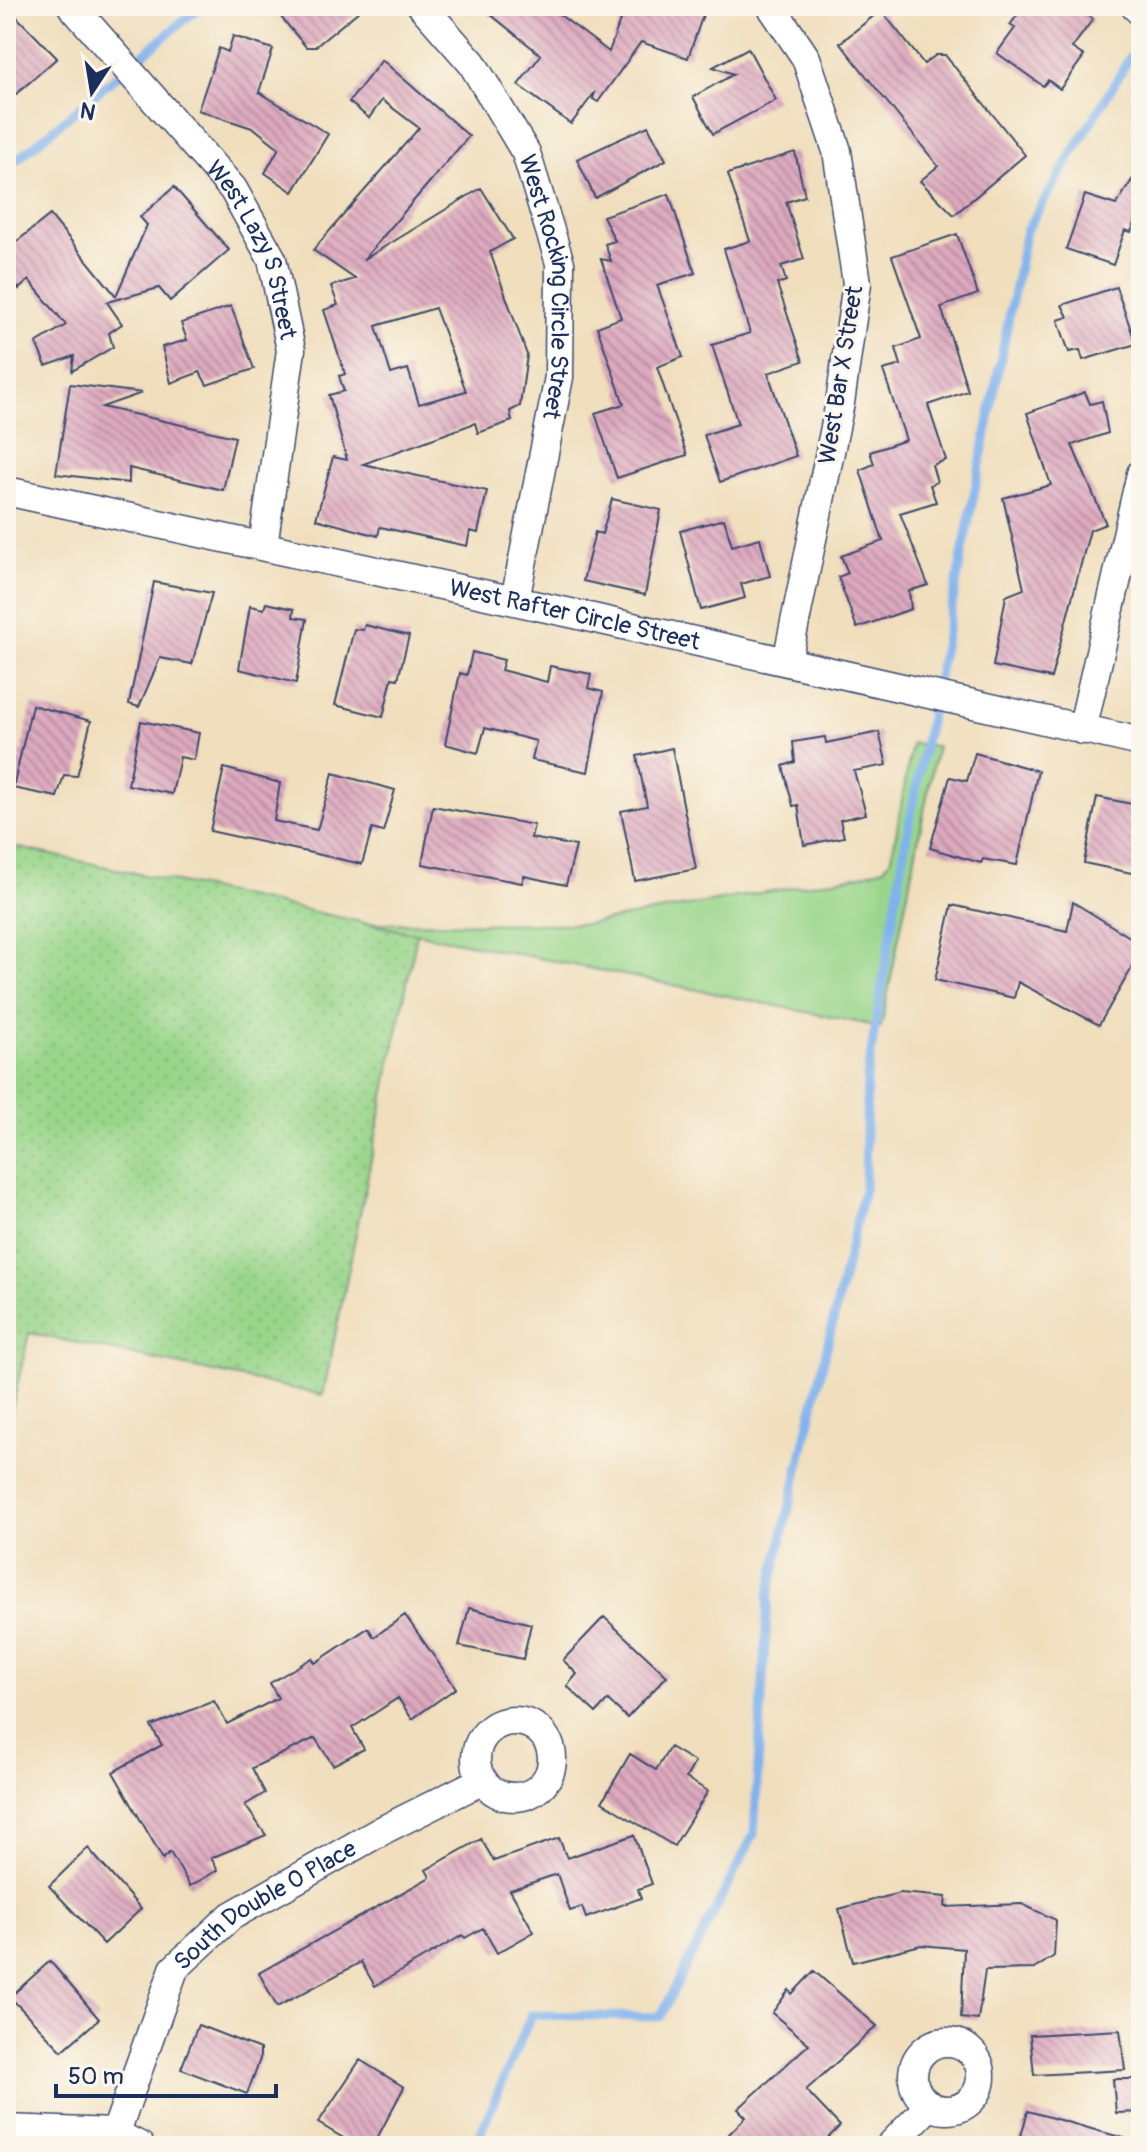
<svg xmlns="http://www.w3.org/2000/svg" width="1147" height="2152" viewBox="0 0 1147 2152" font-family="Pangolin,sans-serif">
  <style>
    .grass { fill: url(#grass-dots); stroke: #5a8274; stroke-width: 2 }
    .park { fill: #99d58a; stroke: #5a8274; stroke-width: 2 }
    .lines { fill: none; stroke-linecap: round; stroke-linejoin: round }
    .stream { stroke: #80b2ed; stroke-width: 9 }
    .building { fill: url(#building-back-hatch); fill-rule: evenodd }
    .minor-casing { stroke: #3b496c; stroke-width: 31 }
    .minor { stroke: #fff; stroke-width: 28 }
    .labels { text-anchor: middle; dominant-baseline: central; stroke-width: 6; stroke-linejoin: round; paint-order: stroke }
    .street-label { font-size: 24px; fill: #1b2f5e; stroke: #fbf7ec }
  </style>
  <defs>
    <pattern id="grass-dots" width="8" height="8" patternUnits="userSpaceOnUse" patternTransform="scale(2)"><rect width="8" height="8" fill="#99d58a"/><path d="M2 2h.1M6 6h.1" fill="none" stroke="#83b77a" stroke-width="1.8" stroke-linecap="round"/></pattern>
    <pattern id="building-back-hatch" width="6" height="6" patternUnits="userSpaceOnUse" patternTransform="scale(2)"><rect width="6" height="6" fill="#dda9be"/><path d="M-1 5l2 2M0 0l6 6M5-1l2 2" fill="none" stroke="#b28a9e"/></pattern>
  </defs>
  <rect width="100%" height="100%" fill="#fbf7ec"/>
  <filter id="ink" filterUnits="userSpaceOnUse"><feTurbulence type="fractalNoise" baseFrequency=".0125" numOctaves="2"/><feDisplacementMap in="SourceGraphic" scale="16" xChannelSelector="R" yChannelSelector="G"/><feConvolveMatrix kernelMatrix="1 2 1 2 8 2 1 2 1" color-interpolation-filters="sRGB"/></filter>
  <filter id="wash" filterUnits="userSpaceOnUse"><feTurbulence type="fractalNoise" baseFrequency=".006" numOctaves="4" result="noise"/><feDisplacementMap in="SourceGraphic" scale="32" xChannelSelector="R" yChannelSelector="G"/><feGaussianBlur stdDeviation="1.8" result="paint"/><feColorMatrix in="noise" values="0 0 0 0 0 0 0 0 0 0 0 0 0 0 0 0 0 1.4 0 .05"/><feComposite in="paint" operator="in"/></filter>
  <g filter="url(#wash)">
    <rect width="100%" height="100%" fill="#f0debc"/>
    <path class="grass" d="M6,845L417,934L323,1395L29,1333L6,1436Z"/>
    <path class="park" d="M912,743L937,746L881,1027L365,923L586,924L861,875L884,868L892,857Z"/>
    <g class="lines">
      <path class="stream" d="M6,169L201,6
        M475,2146L531,2015L660,2017L754,1834L768,1598L865,1185L867,1077L907,834L1026,231L1141,39"/>
    </g>
    <g id="blocks">
      <path class="building" d="M6,6L57,58L6,103Z
        M292,6H365L315,47H306L280,16Z
        M480,6H548L609,52L625,6H706L688,58L641,42L598,102L593,99L595,92L571,124L518,85L541,55Z
        M1024,6H1076L1093,19L1072,48L1084,56L1060,89L1048,80L1043,86L997,53L1015,28L1010,25Z
        M881,10L924,64L936,55H945L1025,155L954,215L920,181L938,166L840,43Z
        M233,36L273,49L259,92L328,134L293,192L265,173L279,148L255,129L198,110L219,48L228,52Z
        M748,48L776,100L713,134L693,97L734,74L713,67Z
        M382,60L469,136L363,260L481,188L513,239L490,252L527,355L520,406L510,411L512,421L478,433L475,423L363,464L487,491L478,533L470,531L467,546L380,527L378,536L316,519L333,457L347,460L329,395L344,391L339,376L345,374L324,310L338,305L331,286L355,279L313,250L419,128L382,100L369,118L349,102ZM435,308L466,391L419,404L408,369L391,374L376,326Z
        M648,126L666,160L595,198L577,159Z
        M795,152L805,196L786,202L804,259L781,266L786,281L777,284L803,361L768,373L796,456L720,482L704,435L738,424L712,345L750,333L724,249L750,241L728,174Z
        M1141,166V203L1131,232L1125,230L1113,265L1066,249L1085,195L1116,205Z
        M174,187L229,250L170,301L159,288L107,302L122,324L109,333L113,347L72,371L74,356L46,366L36,343L66,325L29,280L19,289L6,273V250L50,215L116,296L147,225L140,217Z
        M669,194L695,273L657,285L683,357L657,367L687,455L617,478L595,413L624,404L597,327L621,318L601,259L611,261L605,244L615,241L603,216Z
        M957,234L978,294L941,307L968,391L928,405L946,460L932,465L937,482L930,485L936,502L900,513L928,585L909,591L911,609L857,628L838,577L848,573L841,556L883,541L860,470L874,464L870,452L906,440L883,370L901,365L896,348L921,339L892,256Z
        M1116,287L1136,344L1083,360L1080,350L1069,352L1058,320L1068,317L1062,305Z
        M231,306L254,369L207,385L200,372L171,383L162,347L187,340L181,323Z
        M70,384L142,393L102,407L235,437L223,490L129,468V483L56,474Z
        M1085,392L1090,404L1102,401L1108,433L1072,445L1106,524L1090,530L1051,678L993,666L1006,596L1024,589L1003,498L1051,485L1027,413Z
        M612,499L661,510L645,595L583,581L595,532L602,534Z
        M724,519L732,546L760,538L770,576L741,584L745,598L701,610L680,531Z
        M154,582L212,593L192,664L160,658L139,707L129,704Z
        M266,603L294,609L293,617L307,619L296,683L239,669L250,606L264,609Z
        M365,625L409,636L398,679L392,678L383,717L335,705L354,629L363,630Z
        M472,652L504,660L501,670L547,682L550,666L591,674L588,688L603,692L588,772L532,760L536,741L485,728L478,753L445,744L460,673L467,675Z
        M32,705L91,721L77,776L64,775L57,797L13,788Z
        M141,721L199,733L194,760L180,757L172,794L128,785Z
        M879,732L887,765L854,771L866,814L840,820L844,837L804,845L798,805L793,806L783,766L795,762L793,742L825,737L826,743Z
        M672,748L696,869L635,881L621,811L647,806L637,756Z
        M975,753L1038,771L1017,865L983,859L981,863L930,848L950,777L967,781Z
        M224,768L280,783L274,821L317,830L333,773L395,790L383,832L372,829L362,864L210,831Z
        M1097,797L1137,805L1134,821L1141,822V875L1084,863Z
        M433,806L534,825L531,838L576,846L566,885L524,876L522,883L422,864Z
        M1073,902L1141,944V952L1099,1025L1018,982L1014,998L935,980L952,905L1067,931Z
        M469,1608L531,1624L523,1659L459,1646Z
        M405,1615L456,1688L412,1719L398,1698L352,1728L364,1749L333,1765L315,1738L252,1768L265,1793L245,1805L266,1835L211,1858L218,1870L190,1886L170,1852L163,1859L113,1772L162,1745L151,1726L214,1701L227,1724L278,1698L270,1683L312,1658L315,1663L368,1628L374,1637Z
        M604,1617L667,1676L627,1718L608,1700L596,1713L567,1686L577,1674L563,1660Z
        M670,1747L695,1762L686,1778L708,1791L674,1846L602,1802L630,1754L656,1770Z
        M634,1835L652,1884L638,1889L641,1898L586,1918L582,1907L570,1911L557,1874L510,1890L534,1932L497,1953L483,1928L465,1938L463,1935L375,1986L361,1962L277,2007L259,1973L430,1877L426,1870L481,1839L494,1861L559,1838L567,1858Z
        M88,1848L141,1909L104,1944L49,1886Z
        M900,1893L946,1897L945,1907L1022,1904L1056,1920L1054,1956L1034,1969L985,1970L978,2020L961,2018L964,1949L921,1945L853,1962L839,1909Z
        M50,1961L99,2019L62,2051L10,1997Z
        M814,1971L877,2026L806,2090L840,2126L820,2146H717L746,2117L738,2109L809,2044L772,2013L789,1990L792,1994Z
        M198,2025L260,2049V2059L247,2094L181,2069Z
        M1120,2030L1125,2070L1034,2075L1030,2035Z
        M360,2060L404,2087L373,2146H357L318,2123Z
        M1113,2079H1141V2112L1116,2113Z
        M1028,2111L1127,2139L1126,2146H1018Z"/>
    </g>
  </g>
  <g filter="url(#ink)">
    <use href="#blocks" fill-opacity="0" stroke="#3b496c" stroke-width="2"/>
    <g class="lines">
      <defs>
        <g id="minor">
          <path id="s1" d="M72,6L233,189L272,259L291,350L263,546"/>
          <path id="s2" d="M422,6L472,63L526,153L560,263L559,377L515,600"/>
          <path d="M771,6L806,58L837,151L857,283L840,403L787,661"/>
          <path d="M1135,6L1141,12"/>
          <path id="s3" d="M6,491L575,614L1141,742"/>
          <path d="M1082,730L1141,474"/>
          <circle cx="514" cy="1759" r="38"/>
          <circle cx="947" cy="2076" r="34"/>
          <path d="M6,2129L114,2133L140,2146"/>
          <path id="s4" d="M111,2146L174,1969L231,1916L383,1830L483,1780"/>
          <path d="M890,2146L930,2105"/>
        </g>
      </defs>
      <use href="#minor" class="minor-casing"/>
      <use href="#minor" class="minor"/>
    </g>
  </g>
  <g class="labels">
    <g class="street-label">
      <text stroke="none"><textPath href="#s1" startOffset="308">West Lazy S Street</textPath></text>
      <text stroke="none"><textPath href="#s2" startOffset="318">West Rocking Circle Street</textPath></text>
      <text transform="translate(841 375) rotate(-81)">West Bar X Street</text>
      <text stroke="none"><textPath href="#s3" startOffset="582">West Rafter Circle Street</textPath></text>
      <text stroke="none"><textPath href="#s4" startOffset="300">South Double O Place</textPath></text>
    </g>
  </g>
  <rect width="1147" height="2152" fill="none" stroke="#fbf7ec" stroke-width="32"/>
  <g transform="translate(92 92) rotate(192)" stroke="#fbf7ec" stroke-width="6" paint-order="stroke">
  <path d="M0-6L14 30L0 20L-14 30Z" fill="#1b2f5e"/>
  <text y="-12" font-size="22" font-weight="bold" text-anchor="middle" fill="#1b2f5e">N</text>
  </g>
  <path d="M56 2084v12h220v-12" fill="none" stroke="#1b2f5e" stroke-width="4"/>
  <text x="68" y="2084" font-size="24" fill="#1b2f5e" stroke="#fbf7ec" stroke-width="6" paint-order="stroke">50 m</text>
</svg>
